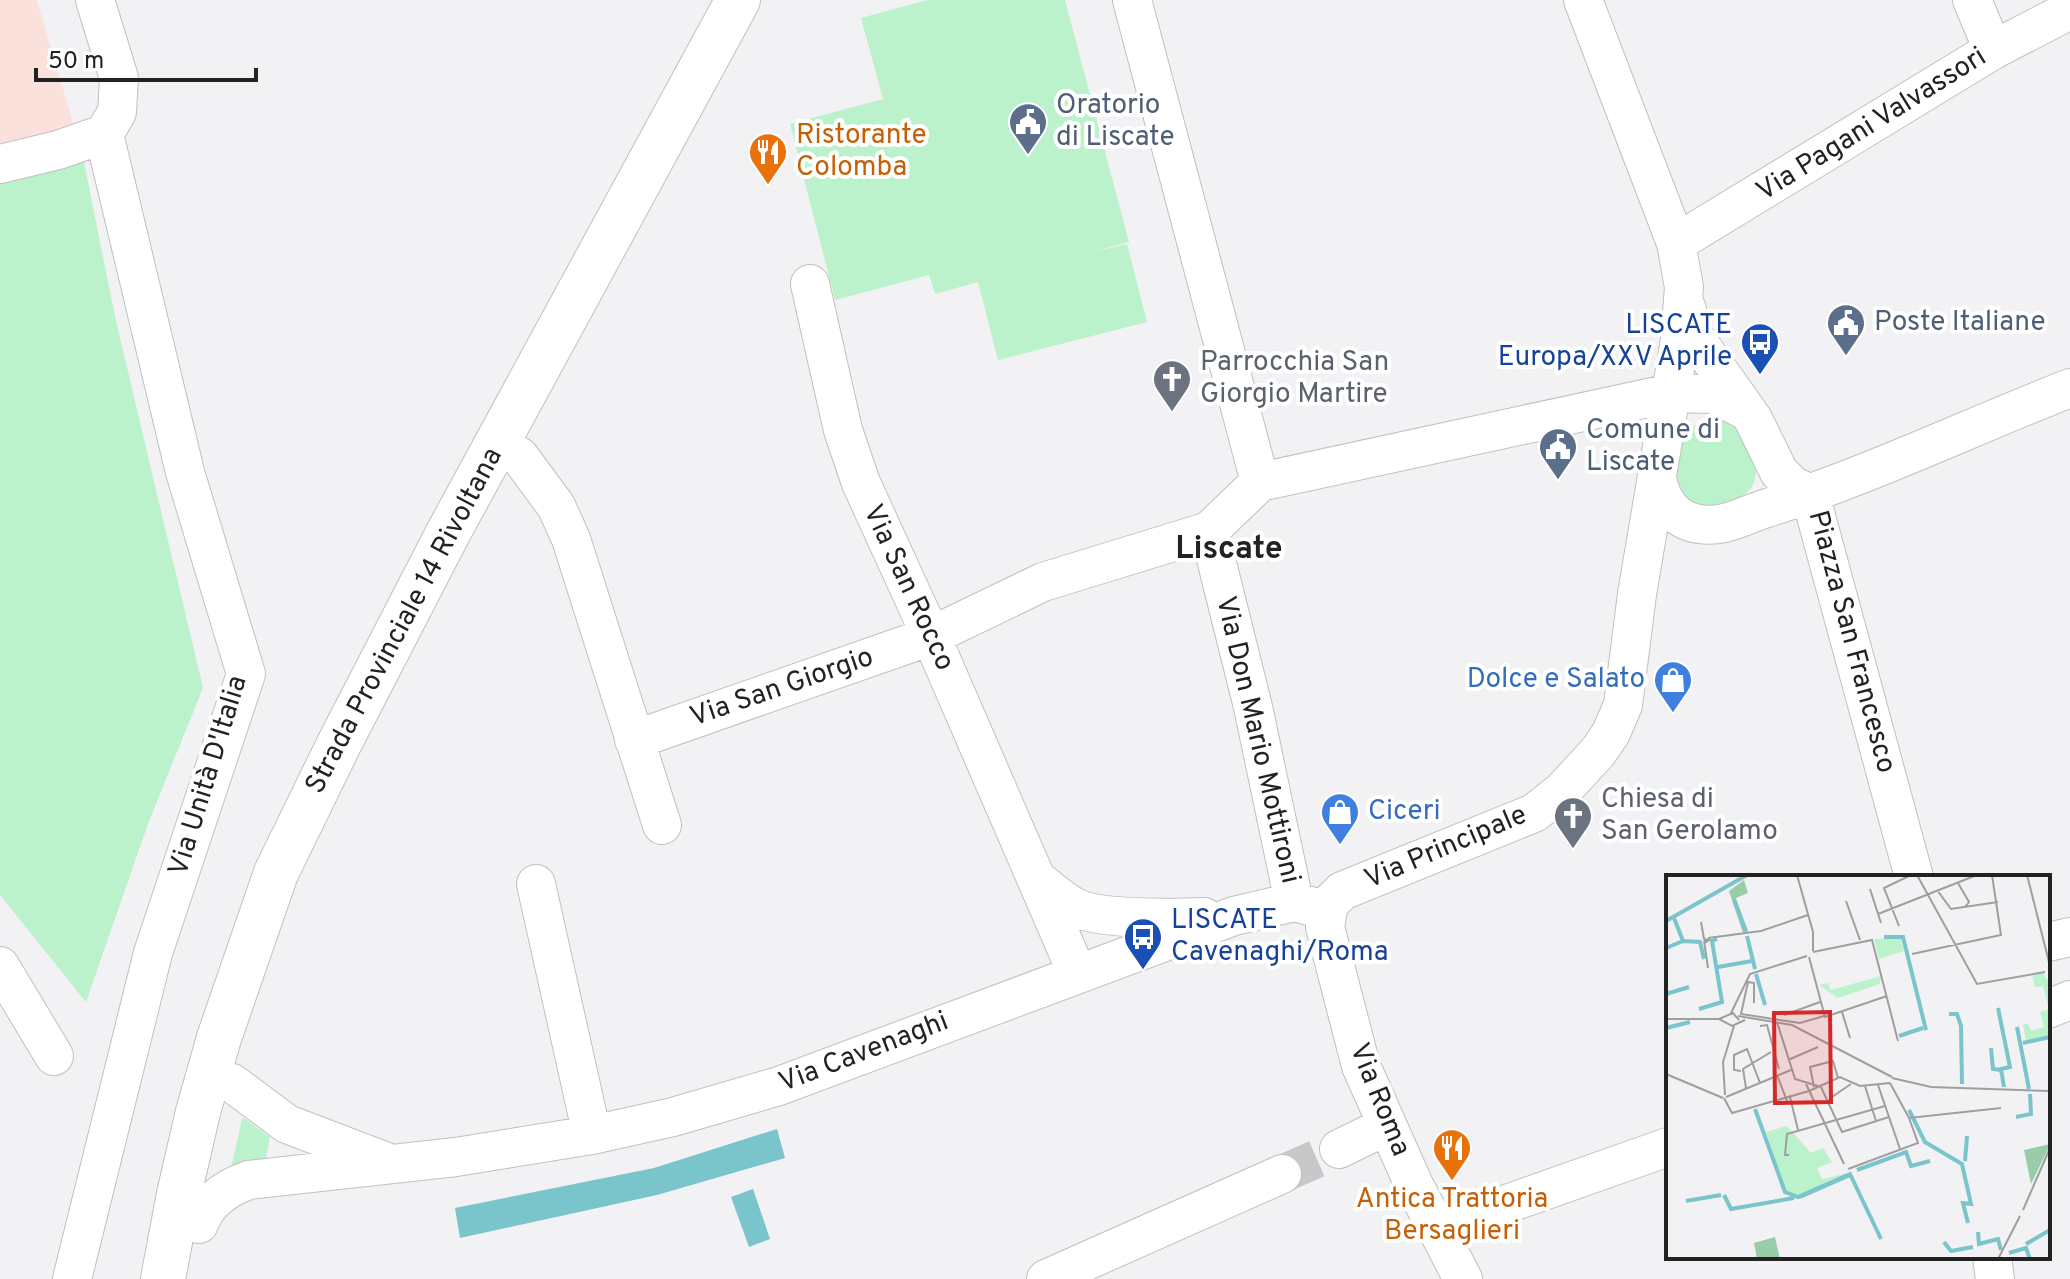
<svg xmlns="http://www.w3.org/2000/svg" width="2070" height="1279" viewBox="0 0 2070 1279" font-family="Overpass,sans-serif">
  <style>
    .industrial { fill: #fbe1db }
    .green { fill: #bbf1cb }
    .water { fill: #7ac4cc }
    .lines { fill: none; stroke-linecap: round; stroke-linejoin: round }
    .minor-tunnel { stroke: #c8c8ca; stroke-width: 38; stroke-dasharray: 38 19; stroke-linecap: butt }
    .minor-casing { stroke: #c0c0c2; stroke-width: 40 }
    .major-casing { stroke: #c0c0c2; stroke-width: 46 }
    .minor { stroke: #fff; stroke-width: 38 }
    .major { stroke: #fff; stroke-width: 44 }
    .labels { text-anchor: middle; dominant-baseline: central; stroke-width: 8; stroke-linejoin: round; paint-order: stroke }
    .service-label { font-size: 28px; fill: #4e5e75; stroke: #fff; text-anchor: start }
    .street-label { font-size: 28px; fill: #222223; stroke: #fff }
    .food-label { font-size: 28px; fill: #c56008; stroke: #fff; text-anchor: start }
    .transit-label { font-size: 28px; fill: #164399; stroke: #fff; text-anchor: end }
    .worship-label { font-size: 28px; fill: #5b616d; stroke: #fff; text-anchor: start }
    .shop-label { font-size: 28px; fill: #366cbe; stroke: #fff; text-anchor: end }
    .quarter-label { font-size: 32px; font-weight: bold; fill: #222223; stroke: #fff }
    .inset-river { fill: none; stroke: #7ac4cc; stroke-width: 4 }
    .inset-road { fill: none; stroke: #9f9fa0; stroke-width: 2 }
    .view { fill: #d62828; fill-opacity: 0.15; stroke: #d62828; stroke-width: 4 }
    .inset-edge { fill: none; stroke: #222223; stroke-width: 4 }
  </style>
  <rect width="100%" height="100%" fill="#f2f2f4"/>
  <path class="industrial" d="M0,0H37L83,157L0,178Z"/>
  <path class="green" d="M927,0H1065L1129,242L1092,252L1127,244L1147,322L998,360L978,282L935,294L929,275L835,300L790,124L883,99L861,18Z
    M83,157L116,321L203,688L149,821L86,1002L0,895V178Z
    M1705,419C1713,419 1721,419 1729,423C1739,428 1743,437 1748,446C1768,483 1747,503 1710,506C1700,507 1688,504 1682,496C1662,470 1678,432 1705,419Z
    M242,1119H245L270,1137L265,1163L231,1168Z"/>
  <path class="water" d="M777,1129L785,1158L657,1195L460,1238L455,1208L654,1168Z
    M753,1189L770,1239L749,1247L731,1197Z"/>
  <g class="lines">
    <path class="minor-tunnel" d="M1282,1174L1339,1149"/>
    <defs>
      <path id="minor" d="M1132,0L1260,482
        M1972,0L1993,50
        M0,164L58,150L104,134L117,112L119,78L95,0
        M1676,243L1993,50L2070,10
        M810,284L843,430L861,483L931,636L1077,973
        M1686,307L1694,336L1753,419L1779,472L1792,485L1810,494
        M519,456L556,506L571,539L662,825
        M1657,479C1662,502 1674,520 1699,524C1724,528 1742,516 1764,509C1868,476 1968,428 2070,388
        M1260,482L1671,393L1714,394L1745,410
        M1810,494L1914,877
        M1209,531L1253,707L1294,902
        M634,740L931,636L1043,582L1209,531L1260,482
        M1038,880C1051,890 1064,903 1079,909C1107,920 1172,918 1204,917
        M536,884L592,1135
        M2048,942L2070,937
        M0,966L54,1056
        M2048,1009L2070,1000
        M232,1083L287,1124L384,1161
        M1339,1149L1386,1126
        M199,1224C207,1201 226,1188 249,1180L456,1157L592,1135L673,1117L779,1086L1234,916L1294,902L1326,910
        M1436,1229L1668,1147
        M1992,1257L1995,1279
        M72,1279L153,953L246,674L185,472L104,134
        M1046,1279L1282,1174
        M1463,1279L1414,1185L1361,1066L1325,927L1329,904L1342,891L1534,813L1562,791L1598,752L1611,733L1623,705L1637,594L1680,340L1684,287L1676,243L1583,0"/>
      <path id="major" d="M163,1279L179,1194L198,1112L219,1038L276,873L339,744L447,535L738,0"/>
    </defs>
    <use href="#minor" class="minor-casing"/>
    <use href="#major" class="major-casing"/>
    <use href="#minor" class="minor"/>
    <use href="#major" class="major"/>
  </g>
  <defs>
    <symbol id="civic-pin" viewBox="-11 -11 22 30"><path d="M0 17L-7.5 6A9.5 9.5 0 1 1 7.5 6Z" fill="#5c6f8a" stroke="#fff"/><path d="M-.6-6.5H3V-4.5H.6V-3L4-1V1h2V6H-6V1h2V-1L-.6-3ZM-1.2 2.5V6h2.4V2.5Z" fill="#fff"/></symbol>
    <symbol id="restaurant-pin" viewBox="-11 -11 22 30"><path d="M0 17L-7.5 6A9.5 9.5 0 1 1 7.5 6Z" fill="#e8710a" stroke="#fff"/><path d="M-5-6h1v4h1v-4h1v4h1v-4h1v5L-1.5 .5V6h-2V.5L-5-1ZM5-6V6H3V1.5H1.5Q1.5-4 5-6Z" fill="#fff"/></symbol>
    <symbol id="bus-pin" viewBox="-11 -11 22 30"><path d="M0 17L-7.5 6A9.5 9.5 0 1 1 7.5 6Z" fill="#1a4fb4" stroke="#fff"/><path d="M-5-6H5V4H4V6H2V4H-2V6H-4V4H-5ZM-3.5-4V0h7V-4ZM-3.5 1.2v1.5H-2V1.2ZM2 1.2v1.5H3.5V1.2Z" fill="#fff"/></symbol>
    <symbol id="church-pin" viewBox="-11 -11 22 30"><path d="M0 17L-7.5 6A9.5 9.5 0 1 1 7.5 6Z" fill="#6b7280" stroke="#fff"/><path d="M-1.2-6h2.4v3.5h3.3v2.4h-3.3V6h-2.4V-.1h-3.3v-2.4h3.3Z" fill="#fff"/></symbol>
    <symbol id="shop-pin" viewBox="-11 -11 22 30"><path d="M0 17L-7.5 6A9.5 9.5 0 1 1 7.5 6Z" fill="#3f7fe0" stroke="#fff"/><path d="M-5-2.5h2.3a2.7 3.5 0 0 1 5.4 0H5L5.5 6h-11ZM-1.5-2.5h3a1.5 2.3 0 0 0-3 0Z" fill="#fff"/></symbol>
  </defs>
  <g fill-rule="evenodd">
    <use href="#civic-pin" x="1006" y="100" width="44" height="60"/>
    <use href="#restaurant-pin" x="746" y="130" width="44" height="60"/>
    <use href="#civic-pin" x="1824" y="301" width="44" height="60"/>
    <use href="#bus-pin" x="1738" y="320" width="44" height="60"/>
    <use href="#church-pin" x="1150" y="357" width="44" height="60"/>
    <use href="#civic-pin" x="1536" y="425" width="44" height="60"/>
    <use href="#shop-pin" x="1651" y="658" width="44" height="60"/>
    <use href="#shop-pin" x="1318" y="790" width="44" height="60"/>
    <use href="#church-pin" x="1551" y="794" width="44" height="60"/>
    <use href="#bus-pin" x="1121" y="915" width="44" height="60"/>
    <use href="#restaurant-pin" x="1430" y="1126" width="44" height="60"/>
  </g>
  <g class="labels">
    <g class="service-label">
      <text x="1056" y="106">Oratorio<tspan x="1056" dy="32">di Liscate</tspan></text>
      <text x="1874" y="323">Poste Italiane</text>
      <text x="1586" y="431">Comune di<tspan x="1586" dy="32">Liscate</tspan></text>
    </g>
    <g class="street-label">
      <text transform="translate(1872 125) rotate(-32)">Via Pagani Valvassori</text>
      <text transform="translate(908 588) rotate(65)">Via San Rocco</text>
      <text transform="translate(405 621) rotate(-62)">Strada Provinciale 14 Rivoltana</text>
      <text transform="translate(1851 642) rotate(75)">Piazza San Francesco</text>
      <text transform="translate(782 688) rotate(-19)">Via San Giorgio</text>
      <text transform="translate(1257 740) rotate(77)">Via Don Mario Mottironi</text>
      <text transform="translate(209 776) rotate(-73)">Via Unità D'Italia</text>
      <text transform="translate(1446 848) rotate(-23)">Via Principale</text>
      <text transform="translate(864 1053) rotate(-21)">Via Cavenaghi</text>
      <text transform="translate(1379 1100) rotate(68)">Via Roma</text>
    </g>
    <g class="food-label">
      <text x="796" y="136">Ristorante<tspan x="796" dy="32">Colomba</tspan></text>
      <text x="1452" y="1200" text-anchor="middle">Antica Trattoria<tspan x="1452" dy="32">Bersaglieri</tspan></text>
    </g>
    <g class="transit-label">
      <text x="1732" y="326">LISCATE<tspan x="1732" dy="32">Europa/XXV Aprile</tspan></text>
      <text x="1171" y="921" text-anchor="start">LISCATE<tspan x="1171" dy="32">Cavenaghi/Roma</tspan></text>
    </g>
    <g class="worship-label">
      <text x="1200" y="363">Parrocchia San<tspan x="1200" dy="32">Giorgio Martire</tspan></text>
      <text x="1601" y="800">Chiesa di<tspan x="1601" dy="32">San Gerolamo</tspan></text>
    </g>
    <g class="shop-label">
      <text x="1645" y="680">Dolce e Salato</text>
      <text x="1368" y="812" text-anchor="start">Ciceri</text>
    </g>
    <g class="quarter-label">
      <text x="1229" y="550">Liscate</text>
    </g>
  </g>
  <g transform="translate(1666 875)">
    <rect width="384" height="384" fill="#f2f2f4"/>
    <path d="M234,63L238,76L213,84L208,64ZM377,98L384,109V161L360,166L357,150L362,148L365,156L378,152L374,137L383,134L377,111L369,112L366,99ZM215,101L214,109L172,123L153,110L162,108L165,115ZM121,251L145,278L157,273L166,287L151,293L156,304L183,298L132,321L120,317L100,257Z" fill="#bbf1cb"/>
    <path d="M78,5L82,18L70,23L82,57L77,58L63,16ZM384,269V270L365,309L358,275ZM109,362L114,384H91L88,368Z" fill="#99cda9"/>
    <path class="inset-river" d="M68,25L80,56M0,46L81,0M81,61L89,94M218,62H237L260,155M17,66L34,67L38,84M0,73L17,66L8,43M52,92L86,86M90,99L99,130M0,119L23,112M332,133L344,192L335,194L338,212M33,134L56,127L46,66L51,64M283,139H291L295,151L296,209M351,152L363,214M0,153L24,147M233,161L257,153M357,168L384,162M325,173L327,194L335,195M89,234L119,317L132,322L184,299L215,364M243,235L259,267L296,289L305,329L297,328L302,348M350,242L365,239L364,219M299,286L301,261M191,295L240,277L245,291L264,286M58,320L65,334L128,323M134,322L184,300M20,326L55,320M312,357L313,369L332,364L335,375M278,367L285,376L307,372M360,369L384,355M343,378L360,373L364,384"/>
    <path class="inset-road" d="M131,0L147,57V76M251,0L311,109L379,97M361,0L384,91M292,8L303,27L299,32M204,14L215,48M271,15L285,34L332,27M180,26L194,65M212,39L311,0M35,47L38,64L43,65L40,67L38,64M233,51L218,13L245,0M42,63L95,56L142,40M38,66L42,93M147,77L206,65L232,166M246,79L335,60L326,0M143,82L159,142L221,121M88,128V108L82,107L75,139L134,148L158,141M176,137L184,163M65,138L84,99L141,81M118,140L154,127M72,141L126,150L226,202M0,144H53L66,151L79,145M53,144L67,138L73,145M111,147L129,204L152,211M94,151L101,150L113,194M122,185L152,172M75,196L68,195V180L81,174L94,208M0,199L57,223M111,200L121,226M226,203L265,212L384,216M224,208L243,243L335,233M140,209L178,289M154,210L176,257L223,242M212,210L234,274M199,211L210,246M148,212L144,192L167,186L172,203M80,213L77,194L105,177M143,216L174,202L194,211L224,208M59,220L57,187L68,151M60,222L125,195M124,222L132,255M58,223L66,238L143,216M163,224L185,209M123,280H119L121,259L219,231M182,294L252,268L243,243M357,335L384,273M332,384L354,341"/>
    <path class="view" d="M164,137L165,227L109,228L108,138Z"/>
    <rect width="384" height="384" class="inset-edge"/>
  </g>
  <path d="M36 68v12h220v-12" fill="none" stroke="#222223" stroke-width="4"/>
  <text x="48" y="68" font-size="24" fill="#222223" stroke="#ffffff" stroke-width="6" paint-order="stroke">50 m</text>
</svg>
